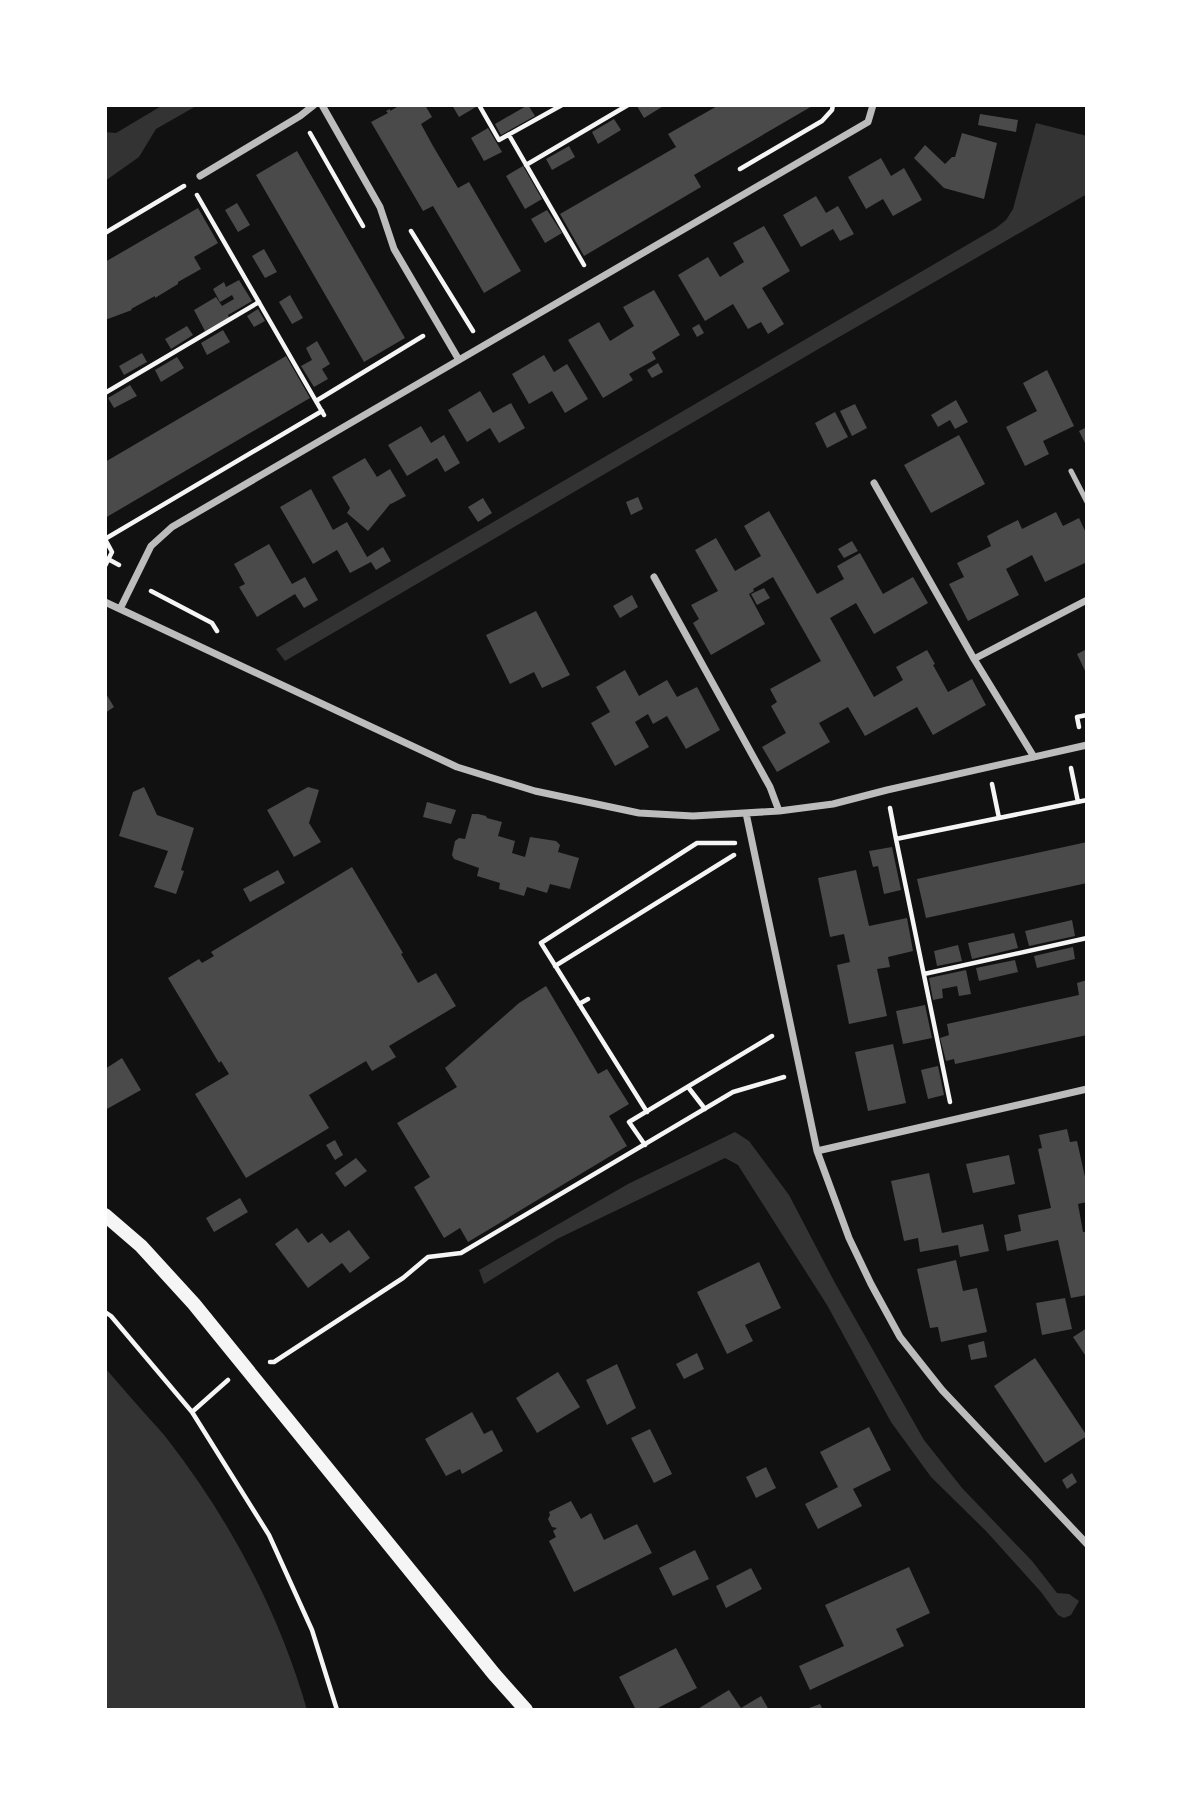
<svg xmlns="http://www.w3.org/2000/svg" width="1192" height="1815" viewBox="0 0 1192 1815" font-family="'Nunito Sans',sans-serif">
  <style>
    .water { fill: #333 }
    .building { fill: #4a4a4a }
    .lines { fill: none; stroke-linecap: round; stroke-linejoin: round }
    .path { stroke: #f5f5f5; stroke-width: 4.5 }
    .service { stroke: #bcbcbc; stroke-width: 5 }
    .minor { stroke: #bcbcbc; stroke-width: 7 }
    .secondary { stroke: #f5f5f5; stroke-width: 14 }
  </style>
  <rect width="100%" height="100%" fill="#111"/>
  <path class="water" d="M163,105H198L156,129L139,157L105,181V132L116,133Z
    M1036,123L1087,136V194L827,344L285,661L276,649L996,228L1006,220L1013,209Z
    M735,1132L749,1141L789,1195L835,1283L924,1440L962,1488L1032,1561L1057,1593L1069,1594L1079,1601L1071,1615L1064,1618L1058,1615L1041,1592L986,1531L931,1477L891,1422L827,1305L738,1165L725,1158L557,1239L484,1284L479,1270L628,1184Z
    M105,1368C117,1381 128,1395 140,1408C149,1419 160,1429 168,1440C230,1520 279,1612 307,1710H105Z"/>
  <path class="building" d="M396,105H425L432,117L421,124L433,146L458,188L469,182L521,271L484,293L433,206L423,211L371,122L388,113L386,111L390,109V111L397,107Z
    M452,105H474L476,107L459,117Z
    M528,105L535,116L501,135L495,124Z
    M638,105H665L644,118L637,106Z
    M719,105H814L694,175L701,187L584,256L560,214L676,147L668,134Z
    M980,114L1018,120L1016,132L978,125Z
    M614,119L621,130L598,144L592,132Z
    M488,128L502,152L484,161L471,138Z
    M962,133L997,143L984,199L944,188L914,158L925,145L945,164L952,157H955Z
    M569,146L575,157L552,170L546,159Z
    M297,151L405,338L364,362L256,175Z
    M881,158L891,176L904,168L922,200L893,216L883,199L866,209L848,177Z
    M523,166L542,199L525,209L506,176Z
    M816,196L826,213L838,206L854,234L840,241L833,229L801,247L783,215Z
    M237,203L250,225L238,232L225,210Z
    M198,208L218,243L194,257L201,269L178,282V284L155,298V296L131,309L132,310L105,320V262Z
    M547,210L562,233L545,243L531,219Z
    M764,226L790,271L762,288L784,324L768,334L761,322L748,329L733,304L705,321L678,275L708,257L720,277L744,262L733,243Z
    M264,249L277,272L265,278L252,256Z
    M239,280L252,301L228,315L229,318L205,331L194,310L216,297L222,306L234,299L232,295L220,302L213,289L224,282L226,287Z
    M654,290L680,335L652,352L656,359L629,374L633,380L603,398L568,340L599,322L610,341L634,326L623,307Z
    M290,295L303,318L292,324L279,302Z
    M258,309L265,321L254,327L247,316Z
    M699,324L704,333L697,337L692,328Z
    M187,326L193,335L171,349L165,339Z
    M223,330L230,342L207,355L201,343Z
    M317,341L330,364L322,369L328,379L314,387L301,366L312,360L306,348Z
    M142,353L147,362L124,375L119,366Z
    M544,355L554,372L567,364L588,399L565,413L552,391L529,404L512,374Z
    M286,356L310,398L105,518V462Z
    M177,357L184,368L161,382L155,370Z
    M658,363L663,372L652,378L647,370Z
    M1047,370L1074,426L1043,441L1049,454L1025,466L1006,427L1037,411L1023,383Z
    M130,385L137,396L114,408L108,398Z
    M480,391L493,413L511,403L525,428L499,443L490,428L467,442L448,410Z
    M956,400L968,422L955,429L950,420L938,427L931,415Z
    M855,404L867,428L852,436L840,411Z
    M835,412L848,437L827,448L815,423Z
    M421,426L431,443L444,435L460,463L445,472L437,458L407,476L388,445Z
    M1087,427V447L1079,431Z
    M959,435L985,484L931,513L904,465Z
    M365,458L377,477L390,469L406,496L391,504V503L368,531L347,513L350,508L332,477Z
    M311,489L333,530L347,522L367,557L383,547L391,561L376,570L371,562L350,573L337,550L313,564L280,507Z
    M638,497L643,509L631,515L626,502Z
    M483,498L492,513L478,522L468,507Z
    M769,511L817,594L844,579L837,566L860,553L883,594L913,577L928,603L874,634L856,603L830,618L874,697L903,680L896,667L927,650L935,664L933,665L948,692L972,679L986,705L933,735L917,707L865,736L848,707L819,723L830,742L777,772L762,747L786,733L771,706L777,702L770,689L821,661L773,577L753,589L754,591L749,594L765,624L711,655L693,623L699,619L691,605L718,591L695,550L716,538L735,571L761,556L744,526Z
    M1056,512L1063,526L1079,518L1087,535V562L1045,582L1032,555L1006,569L1019,595L968,621L949,584L964,577L957,563L991,546L987,536L1000,529L1018,520L1022,529Z
    M852,541L858,551L844,558L838,549Z
    M269,544L292,584L305,577L318,600L304,608L295,594L257,617L239,587L245,584L234,564Z
    M764,588L770,598L757,605L751,594Z
    M632,595L638,607L620,618L613,606Z
    M536,611L570,675L542,688L534,672L510,684L486,635Z
    M1087,649V675L1077,654Z
    M625,670L639,696L667,680L677,697L697,687L720,730L686,749L667,716L653,724L648,714L635,722L649,747L615,766L591,723L610,712L596,687Z
    M105,692L114,707L105,713Z
    M144,787L157,815L194,828L181,870L184,871L176,894L154,887L168,851L119,836L133,792Z
    M308,787L319,790L309,823L321,842L294,857L267,810Z
    M427,802L456,810L451,824L423,817Z
    M472,814H478L486,816L487,818L502,822L498,836L515,841L512,853L525,857L530,837L556,841L560,845L558,852L579,858L570,889L550,884L547,893L527,887L524,896L499,889L500,883L477,876L479,868L454,859L452,855L455,841L459,838L465,839Z
    M1087,842V883L926,918L917,879Z
    M892,847L901,890L884,894L878,866L873,867L869,851Z
    M352,867L403,953L401,954L418,983L436,973L456,1006L389,1046L396,1057L372,1071L366,1061L309,1095L329,1128L246,1178L195,1094L229,1074L221,1061L219,1063L168,978L199,959L202,963L214,956L211,952Z
    M278,870L285,883L250,902L243,889Z
    M856,870L869,926L907,918L913,951L888,957L890,967L877,969L887,1016L849,1024L837,965L850,962L844,934L830,937L818,878Z
    M1072,920L1075,936L1029,946L1025,931Z
    M1014,933L1018,948L972,959L968,943Z
    M958,945L962,961L937,966L934,951Z
    M1073,947L1075,959L1037,968L1034,956Z
    M1015,960L1018,972L979,981L976,968Z
    M966,970L971,994L959,996L957,986L942,989L943,998L933,1000L929,978Z
    M1087,980V1035L955,1064L954,1059L946,1061L940,1038L949,1035L947,1024L1079,995L1077,983Z
    M546,986L598,1074L607,1069L629,1104L609,1116L627,1146L468,1242L460,1228L444,1238L414,1187L430,1177L397,1123L457,1087L445,1068L519,1003Z
    M925,1005L932,1038L903,1044L896,1011Z
    M893,1044L906,1103L868,1111L855,1052Z
    M122,1058L141,1090L105,1110V1069Z
    M938,1066L944,1095L928,1099L921,1070Z
    M1067,1129L1070,1142L1077,1141L1087,1186V1202L1078,1204L1083,1232H1087V1295L1071,1298L1058,1240L1007,1251L1004,1235L1021,1231L1018,1215L1051,1208L1038,1149L1042,1148L1039,1135Z
    M335,1140L343,1155L335,1160L326,1145Z
    M1009,1155L1015,1184L973,1193L966,1164Z
    M356,1158L367,1171L345,1187L335,1173Z
    M929,1173L942,1233L983,1224L989,1251L960,1257L958,1245L920,1252L918,1238L904,1241L891,1181Z
    M240,1198L248,1212L214,1232L206,1218Z
    M297,1228L308,1243L322,1233L330,1243L349,1230L370,1258L350,1273L342,1263L308,1288L275,1244Z
    M956,1260L963,1291L977,1288L987,1332L941,1342L938,1327L930,1328L917,1269Z
    M759,1262L781,1308L745,1325L753,1341L727,1354L697,1292Z
    M1065,1298L1072,1329L1042,1335L1036,1303Z
    M1087,1328V1358L1073,1337Z
    M984,1341L987,1357L971,1360L968,1345Z
    M697,1353L704,1369L684,1379L676,1364Z
    M1035,1358L1087,1436L1045,1463L994,1386Z
    M617,1364L636,1408L607,1425L586,1380Z
    M558,1372L580,1407L537,1433L516,1398Z
    M472,1412L484,1434L492,1430L503,1451L462,1474L460,1469L446,1476L425,1439Z
    M869,1427L891,1470L853,1489L862,1506L818,1529L805,1504L838,1487L820,1452Z
    M650,1429L672,1474L654,1483L631,1438Z
    M766,1467L776,1488L756,1498L746,1477Z
    M1072,1473L1077,1482L1067,1489L1062,1480Z
    M571,1501L581,1519L591,1513L604,1540L637,1524L652,1553L574,1592L549,1541L556,1537L553,1531L557,1528L552,1527L548,1519L550,1515L549,1512Z
    M695,1550L709,1579L673,1596L659,1568Z
    M909,1567L930,1613L896,1629L904,1646L810,1690L799,1666L844,1646L825,1605Z
    M751,1568L762,1589L726,1608L716,1586Z
    M676,1648L697,1688L654,1710H636L619,1677Z
    M729,1690L741,1708L761,1696L769,1710H696Z
    M820,1704L823,1710H804Z"/>
  <g class="lines">
    <path class="path" d="M479,105L499,140L562,105
      M310,133L363,226
      M509,135L584,265
      M526,165L628,105
      M740,169L822,121L832,110L833,105
      M197,195L324,415
      M411,231L473,331
      M105,233L184,186
      M105,393L259,302
      M316,401L423,336
      M105,539L322,411
      M108,559L119,565
      M105,566L112,552L105,539
      M151,591L212,623L217,631
      M1079,727L1077,717L1087,715
      M1071,768L1078,802
      M992,784L999,818
      M890,808L896,839L1087,800
      M896,839L950,1102
      M555,966L734,855
      M924,974L1087,938
      M579,1004L588,999
      M688,1087L705,1109
      M647,1112L541,943L697,843H735
      M645,1145L629,1122L772,1036
      M105,1312L111,1316L192,1412L269,1535L312,1630L337,1710
      M270,1362H274L403,1278L428,1257L461,1253L733,1092L784,1077
      M192,1412L228,1380"/>
    <path class="service" d="M1071,471L1087,502"/>
    <path class="minor" d="M322,105L380,207L394,249L459,360
      M200,176L300,116L314,105
      M874,483L974,659L1034,757
      M654,577L770,787L779,811
      M105,602L457,767L535,791L639,813L693,816L779,811L833,804L887,790L1087,745
      M120,609L151,546L172,527L868,122L873,105
      M974,659L1087,600
      M746,813L817,1151L849,1238L871,1284L900,1337L942,1390L1087,1544
      M817,1151L1087,1089"/>
    <path class="secondary" d="M105,1215L141,1246L194,1304L494,1674L526,1710"/>
  </g>
  <rect width="1192" height="1815" fill="none" stroke="#ffffff" stroke-width="214"/>
</svg>
